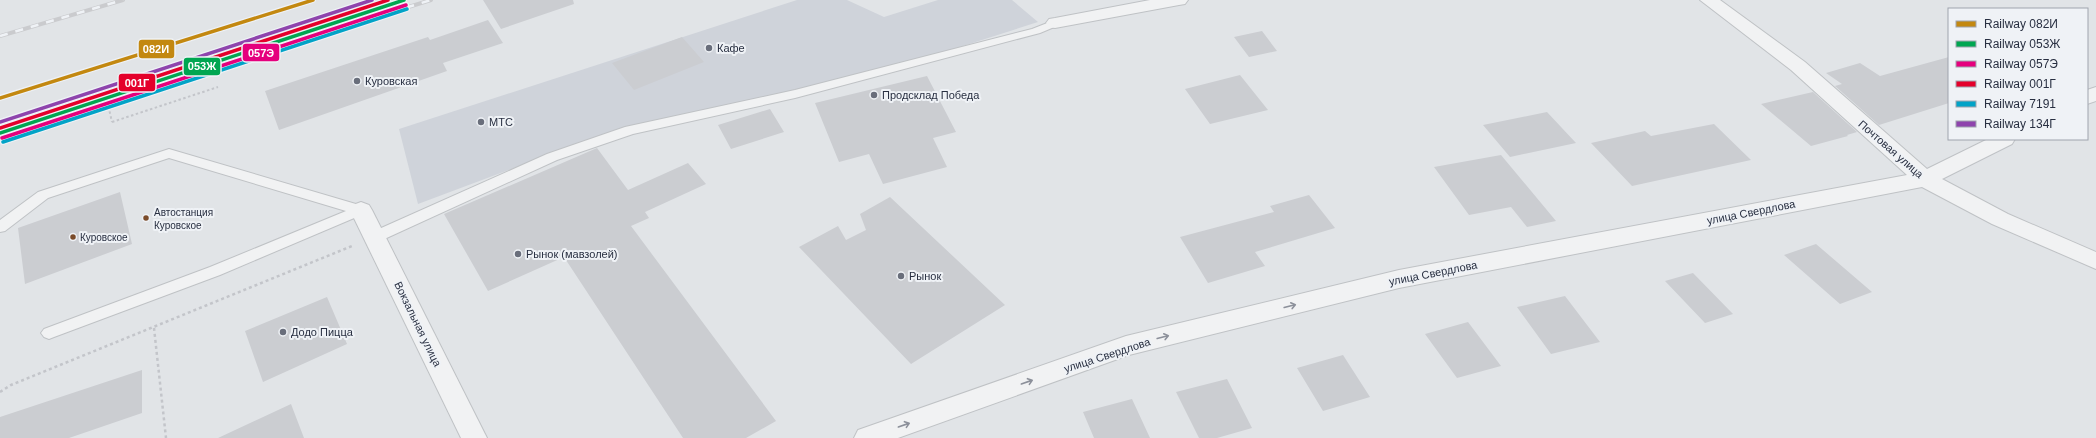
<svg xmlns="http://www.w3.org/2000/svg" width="2096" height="438" viewBox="0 0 2096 438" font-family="Arial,sans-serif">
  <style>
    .built { fill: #cfd3da }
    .building { fill: #cbcdd1 }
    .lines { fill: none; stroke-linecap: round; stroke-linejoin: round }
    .service-casing { stroke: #bfc2c5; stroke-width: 2 }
    .minor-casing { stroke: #bfc2c5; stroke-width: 2 }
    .tertiary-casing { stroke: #bfc2c5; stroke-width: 2 }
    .path-far1 { stroke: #c3c5ca; stroke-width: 2; stroke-dasharray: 2.5 2.5; stroke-linecap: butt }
    .path { stroke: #c3c5ca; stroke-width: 2.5; stroke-dasharray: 3 3; stroke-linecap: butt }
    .service { fill: #f1f2f3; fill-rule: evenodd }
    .minor { fill: #f1f2f3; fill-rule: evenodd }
    .tertiary { fill: #f1f2f3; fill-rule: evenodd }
    .rail-casing { stroke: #cacbce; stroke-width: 4 }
    .rail { stroke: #eff2f6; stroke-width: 2.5; stroke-dasharray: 8; stroke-linecap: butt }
    .path-bridge { stroke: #c3c5ca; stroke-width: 2; stroke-dasharray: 2.5 2.5; stroke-linecap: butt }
    .rail-1-casing { stroke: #eff2f6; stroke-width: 6 }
    .rail-2-casing { stroke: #eff2f6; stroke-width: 6 }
    .rail-3-casing { stroke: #eff2f6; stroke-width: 6 }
    .rail-4-casing { stroke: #eff2f6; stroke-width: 6 }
    .rail-5-casing { stroke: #eff2f6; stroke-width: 6 }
    .rail-6-casing { stroke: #eff2f6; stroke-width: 6 }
    .rail-1 { stroke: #c38810; stroke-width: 3.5 }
    .rail-2 { stroke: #00a651; stroke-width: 3.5 }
    .rail-3 { stroke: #e5007d; stroke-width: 3.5 }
    .rail-4 { stroke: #e4002b; stroke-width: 3.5 }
    .rail-5 { stroke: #02a3c7; stroke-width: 3.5 }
    .rail-6 { stroke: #8e44ad; stroke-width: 3.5 }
    .oneway { stroke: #8c909a }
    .poi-dot { fill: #696e7b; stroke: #eff2f6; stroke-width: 1.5 }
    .bus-dot { fill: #7a4b2a; stroke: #eff2f6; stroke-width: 1.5 }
    .labels { text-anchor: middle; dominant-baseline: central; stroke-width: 4; stroke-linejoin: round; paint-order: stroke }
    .bus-label { font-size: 10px; fill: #282f41; stroke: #eff2f6; text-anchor: start }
    .poi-label { font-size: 11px; fill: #282f41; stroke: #eff2f6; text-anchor: start }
    .street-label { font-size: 11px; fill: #282f41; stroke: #eff2f6 }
    .line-badge { stroke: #eff2f6; stroke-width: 1.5 }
    .badge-label { font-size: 11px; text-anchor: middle; font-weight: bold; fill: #fff }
  </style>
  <rect width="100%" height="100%" fill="#e1e4e7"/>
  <path class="built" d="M797,0H847L884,17L938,0H1012L1038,22L938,54L721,108L623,127L418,204L399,129Z"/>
  <path class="building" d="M483,0H573L574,4L501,29Z
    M488,20L503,43L443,63L447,71L279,130L265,91L428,37L430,40Z
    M1262,31L1277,51L1249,57L1234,37Z
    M682,37L704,62L634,90L612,63Z
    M1949,57V103L1879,125L1835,86L1842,84L1826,73L1860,63L1880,76Z
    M1240,75L1268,110L1210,124L1185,89Z
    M927,76L956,132L933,138L947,167L883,184L869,154L839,162L815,103Z
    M1813,92L1857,132L1847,135L1848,136L1811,146L1761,104Z
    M770,109L784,132L731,149L718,125Z
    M1547,112L1576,143L1510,157L1483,125Z
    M1714,124L1751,160L1632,186L1591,143L1645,131L1651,136Z
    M597,148L628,190L688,163L706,184L645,212L649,218L631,226L776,421L746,438H683L564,257L488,291L444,214Z
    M1501,155L1556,221L1527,227L1511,207L1469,215L1434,167Z
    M120,192L132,244L25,284L18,228Z
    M1309,195L1335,228L1255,252L1265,266L1208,283L1180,237L1274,212L1270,206Z
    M890,197L1005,305L911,364L799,247L838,226L846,240L866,230L860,214Z
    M1816,244L1872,292L1840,304L1784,255Z
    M1693,273L1733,314L1705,323L1665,281Z
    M1565,296L1600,342L1551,354L1517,307Z
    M327,297L347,344L263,382L245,331Z
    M1468,322L1501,366L1457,378L1425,334Z
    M1343,355L1370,397L1323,411L1297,368Z
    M142,370V413L69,438H0V417Z
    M1227,379L1252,428L1217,438H1199L1176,392Z
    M1132,399L1150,438H1094L1083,412Z
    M291,404L304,438H218Z"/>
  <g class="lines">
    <defs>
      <path id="service" d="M1055,20L1059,21L1061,23L1059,25L1040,33L795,98L633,134L557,160L380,241L375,242L370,241L368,237L370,233L547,154L625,127L795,90L1032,29Z
        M169,149L366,207L368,210L366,213L220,275L54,337L49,339L44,337L41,333L44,329L210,267L346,211L169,158L48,198L5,231L0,232V220L38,192Z"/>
      <path id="minor" d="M1150,0H1188L1185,4L1179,5L1055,28L1049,27L1046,23L1049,19L1055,18Z
        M1700,0H1720L1805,62L1927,169L1988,139H2015L2012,144L1942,179L2008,214L2096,252V269L1992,224L1922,187L1399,288L1129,355L898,438H854L858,430L1126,336L1399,270L1907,175L1791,70Z
        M2096,87V101L2087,104V90Z"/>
      <path id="tertiary" d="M361,202L369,205L372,210L487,438H461L350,210L353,205Z"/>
    </defs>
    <use href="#service" class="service-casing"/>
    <use href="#minor" class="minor-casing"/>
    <use href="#tertiary" class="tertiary-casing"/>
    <path class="path-far1" d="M104,87L208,54
      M112,122L218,87
      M0,139L69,118"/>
    <path class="path" d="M154,328L166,438
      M0,392L11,385L352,246"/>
    <use href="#service" class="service"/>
    <use href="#minor" class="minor"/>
    <use href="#tertiary" class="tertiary"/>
    <defs>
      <path id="rail" d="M0,36L123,0
        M24,125L431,0"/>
    </defs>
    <use href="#rail" class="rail-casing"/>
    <use href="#rail" class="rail"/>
    <path class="path-bridge" d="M104,87L112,122"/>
    <defs>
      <path id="rail-1" d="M0,98L313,0"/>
      <path id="rail-2" d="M0,133L404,0"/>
      <path id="rail-3" d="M2,138L406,5"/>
      <path id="rail-4" d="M0,128L388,0"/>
      <path id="rail-5" d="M3,142L407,9"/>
      <path id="rail-6" d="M0,122L372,0"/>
    </defs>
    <use href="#rail-1" class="rail-1-casing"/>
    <use href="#rail-2" class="rail-2-casing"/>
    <use href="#rail-3" class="rail-3-casing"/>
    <use href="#rail-4" class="rail-4-casing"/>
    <use href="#rail-5" class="rail-5-casing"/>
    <use href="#rail-6" class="rail-6-casing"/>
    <use href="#rail-1" class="rail-1"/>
    <use href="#rail-2" class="rail-2"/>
    <use href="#rail-3" class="rail-3"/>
    <use href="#rail-4" class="rail-4"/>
    <use href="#rail-5" class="rail-5"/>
    <use href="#rail-6" class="rail-6"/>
  </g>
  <defs><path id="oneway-shaft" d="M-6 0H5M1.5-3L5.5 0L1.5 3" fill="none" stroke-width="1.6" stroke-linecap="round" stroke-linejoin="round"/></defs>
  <g class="oneway">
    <use href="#oneway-shaft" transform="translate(1290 306) rotate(-14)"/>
    <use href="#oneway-shaft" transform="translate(1163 337) rotate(-14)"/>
    <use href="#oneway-shaft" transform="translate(1027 382) rotate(-19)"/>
    <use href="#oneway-shaft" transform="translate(904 425) rotate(-19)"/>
  </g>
  <g class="poi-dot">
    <circle cx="709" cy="48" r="4"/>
    <circle cx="357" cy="81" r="4"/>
    <circle cx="874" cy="95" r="4"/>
    <circle cx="481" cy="122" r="4"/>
    <circle cx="518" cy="254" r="4"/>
    <circle cx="901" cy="276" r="4"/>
    <circle cx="283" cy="332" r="4"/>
  </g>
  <g class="bus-dot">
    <circle cx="146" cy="218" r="3.5"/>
    <circle cx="73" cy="237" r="3.5"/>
  </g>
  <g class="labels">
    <g class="bus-label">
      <text x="154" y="212">Автостанция<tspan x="154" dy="13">Куровское</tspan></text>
      <text x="80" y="237">Куровское</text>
    </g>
    <g class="poi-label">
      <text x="717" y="48">Кафе</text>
      <text x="365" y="81">Куровская</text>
      <text x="882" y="95">Продсклад Победа</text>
      <text x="489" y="122">МТС</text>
      <text x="526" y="254">Рынок (мавзолей)</text>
      <text x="909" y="276">Рынок</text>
      <text x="291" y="332">Додо Пицца</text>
    </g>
    <g class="street-label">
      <text transform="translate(1891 149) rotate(41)">Почтовая улица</text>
      <text transform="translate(1751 212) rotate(-11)">улица Свердлова</text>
      <text transform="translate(1433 273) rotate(-11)">улица Свердлова</text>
      <text transform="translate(418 324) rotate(64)">Вокзальная улица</text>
      <text transform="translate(1107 355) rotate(-18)">улица Свердлова</text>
    </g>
  </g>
  <g class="line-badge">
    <rect x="138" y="39" width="37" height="20" rx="4" fill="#c38810"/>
    <rect x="242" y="43" width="38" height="19" rx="4" fill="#e5007d"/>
    <rect x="183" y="57" width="38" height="19" rx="4" fill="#00a651"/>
    <rect x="118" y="73" width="38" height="19" rx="4" fill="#e4002b"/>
  </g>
  <g class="badge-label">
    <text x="156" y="53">082И</text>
    <text x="261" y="57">057Э</text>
    <text x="202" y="70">053Ж</text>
    <text x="137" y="87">001Г</text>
  </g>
  <rect x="1948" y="8" width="140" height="132" fill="#eff2f6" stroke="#9fa4ae"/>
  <rect x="1956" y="21" width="20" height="6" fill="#c38810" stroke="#9fa4ae"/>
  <text x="1984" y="28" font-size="12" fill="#282f41">Railway 082И</text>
  <rect x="1956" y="41" width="20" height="6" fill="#00a651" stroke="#9fa4ae"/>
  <text x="1984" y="48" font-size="12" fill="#282f41">Railway 053Ж</text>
  <rect x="1956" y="61" width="20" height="6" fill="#e5007d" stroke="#9fa4ae"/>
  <text x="1984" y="68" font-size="12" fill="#282f41">Railway 057Э</text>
  <rect x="1956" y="81" width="20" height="6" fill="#e4002b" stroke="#9fa4ae"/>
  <text x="1984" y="88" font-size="12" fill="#282f41">Railway 001Г</text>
  <rect x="1956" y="101" width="20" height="6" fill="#02a3c7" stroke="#9fa4ae"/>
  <text x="1984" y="108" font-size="12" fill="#282f41">Railway 7191</text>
  <rect x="1956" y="121" width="20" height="6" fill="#8e44ad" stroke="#9fa4ae"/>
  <text x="1984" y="128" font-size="12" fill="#282f41">Railway 134Г</text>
</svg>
